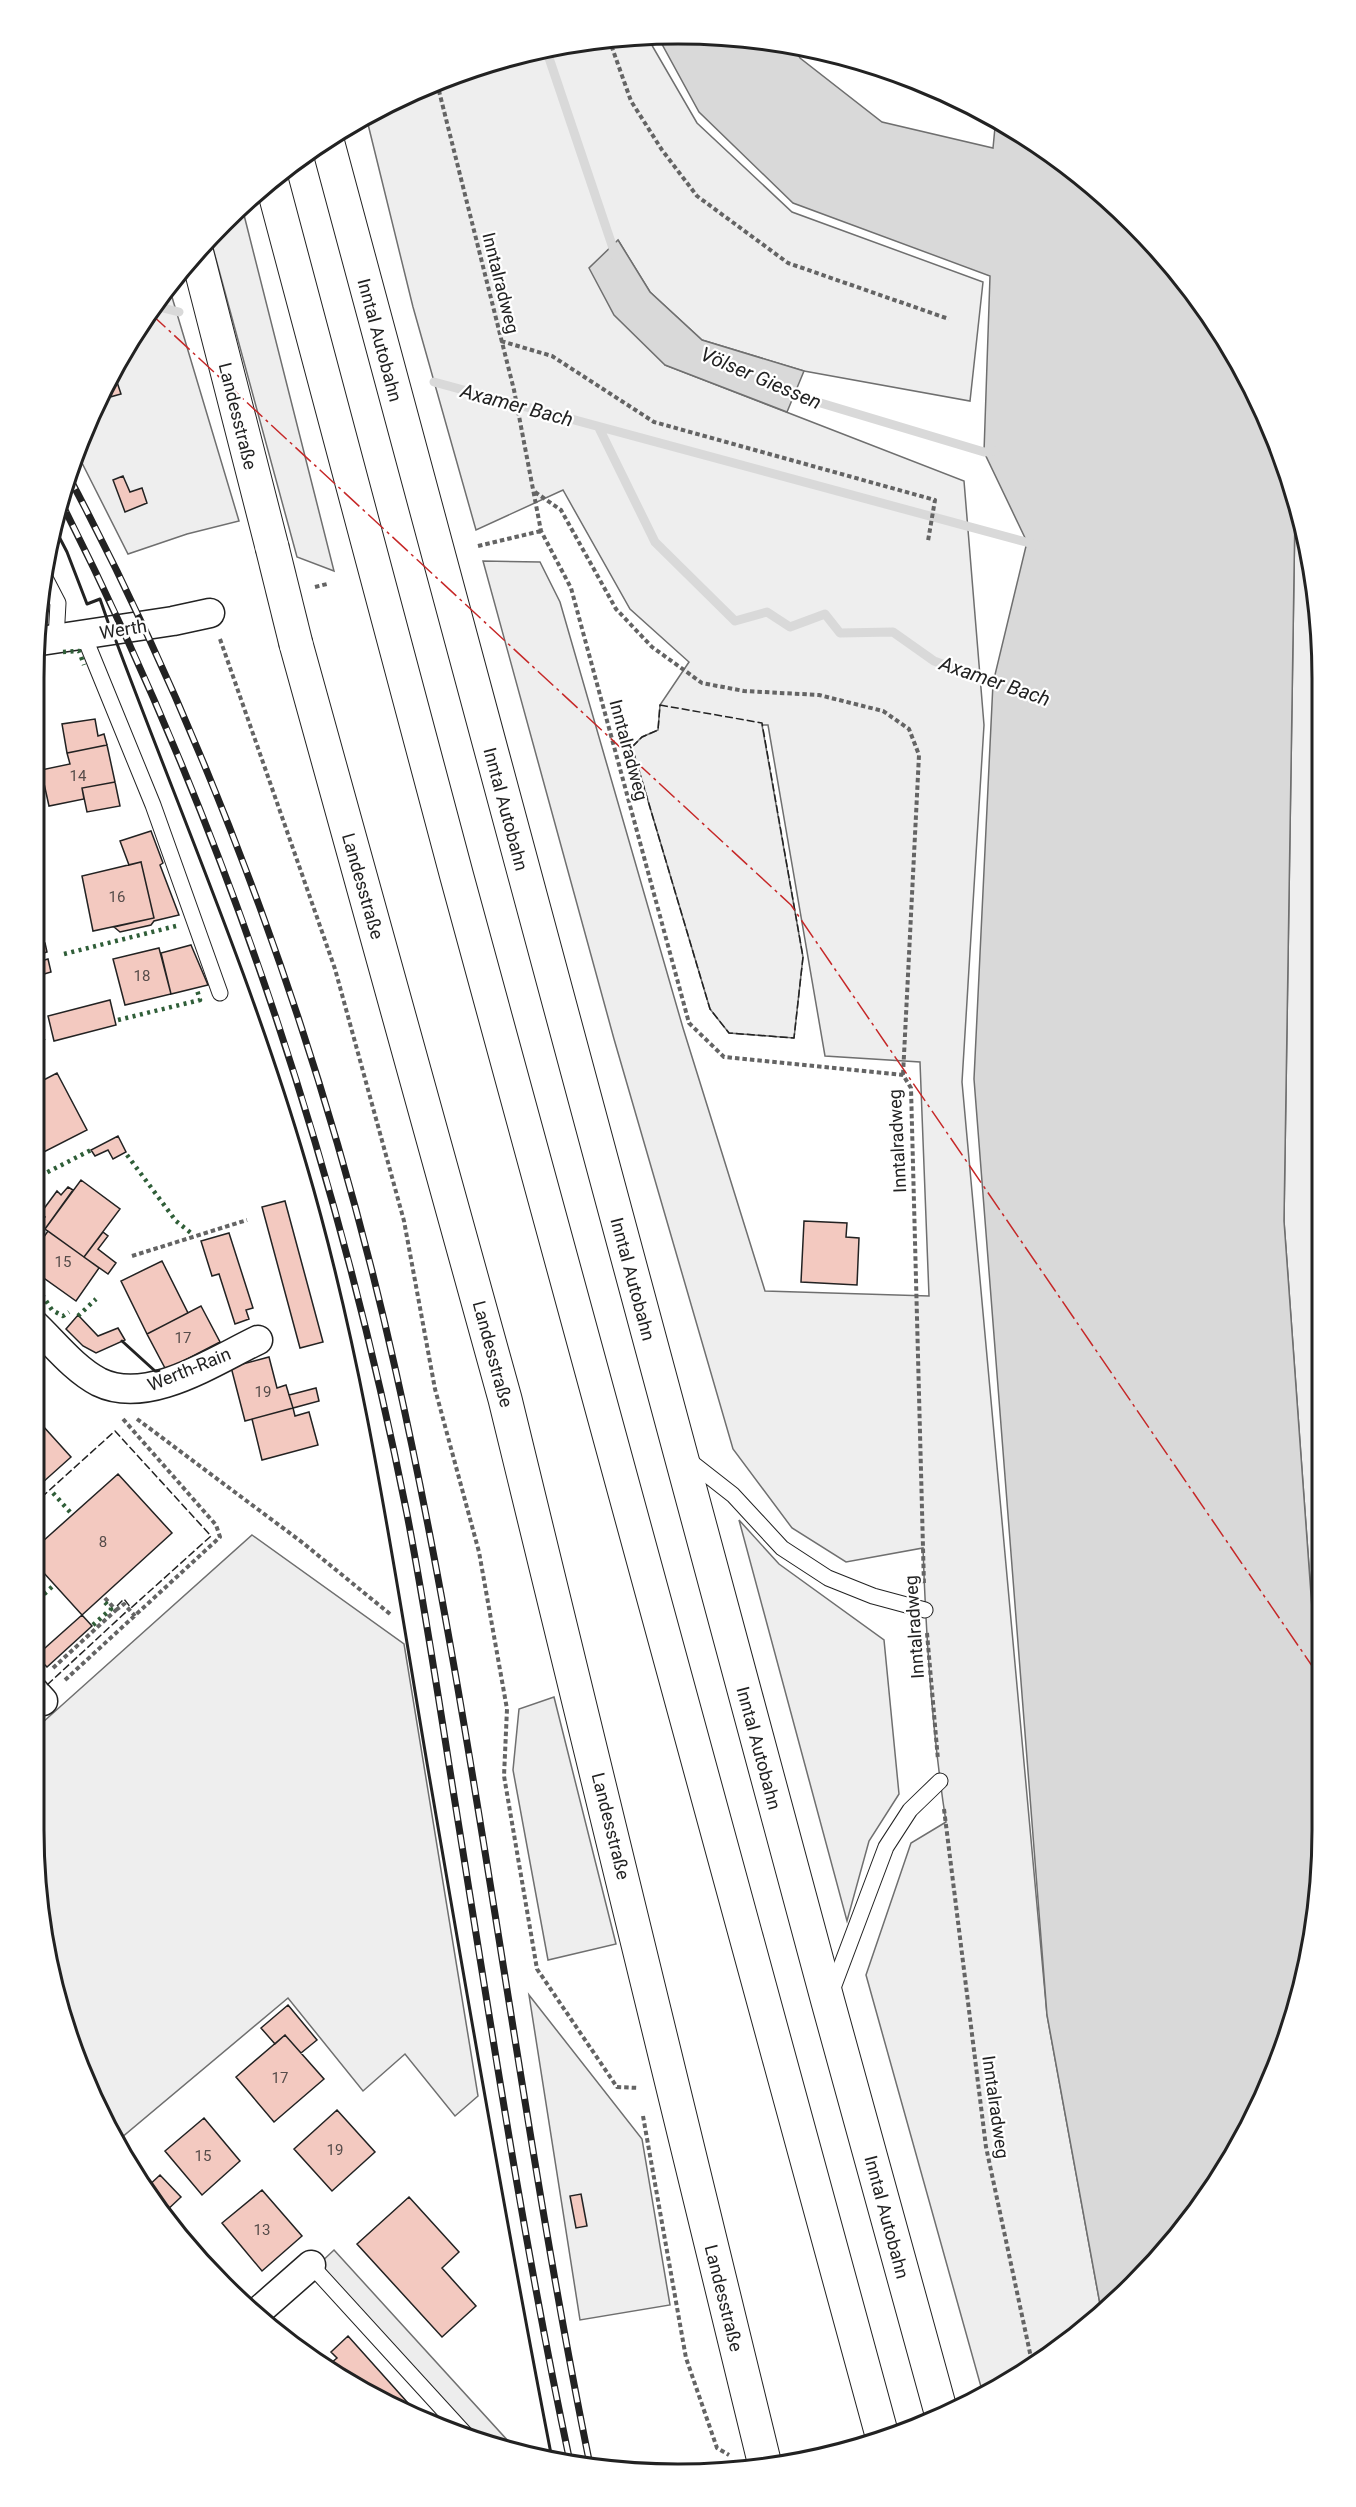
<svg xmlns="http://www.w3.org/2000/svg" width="1356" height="2507" viewBox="0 0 1356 2507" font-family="Roboto,sans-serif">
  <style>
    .green { fill: #eee; stroke: #6f6f6f; stroke-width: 1.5 }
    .parking { fill: #ededed; stroke: #6f6f6f; stroke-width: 1.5 }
    .water { fill: #d9d9d9; stroke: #6f6f6f; stroke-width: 1.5 }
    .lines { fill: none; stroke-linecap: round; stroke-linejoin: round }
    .stream { stroke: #d9d9d9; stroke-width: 9 }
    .building { fill: #f3c9c0; stroke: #222; stroke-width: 1.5 }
    .lane-casing { stroke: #222; stroke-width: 17 }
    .street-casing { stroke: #222; stroke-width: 31 }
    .secondary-casing { stroke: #222; stroke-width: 35 }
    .highway-casing { stroke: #222; stroke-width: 35 }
    .path { stroke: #646464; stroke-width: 4; stroke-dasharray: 4.5 3; stroke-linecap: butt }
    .lane { stroke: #fff; stroke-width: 15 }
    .street { stroke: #fff; stroke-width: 28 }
    .secondary { stroke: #fff; stroke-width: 33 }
    .highway { stroke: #fff; stroke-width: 33 }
    .rail-casing { stroke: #222; stroke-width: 7 }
    .rail { stroke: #fff; stroke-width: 4.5; stroke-dasharray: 14; stroke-linecap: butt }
    .secondary-bridge-casing { stroke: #222; stroke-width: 35; stroke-linecap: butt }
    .secondary-bridge { stroke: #fff; stroke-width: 33 }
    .hedge { stroke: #2f5e38; stroke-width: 4.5; stroke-dasharray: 3 4.5; stroke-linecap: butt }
    .fence { stroke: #222; stroke-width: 1.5; stroke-dasharray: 8 3; stroke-linecap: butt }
    .wall { stroke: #222; stroke-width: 3 }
    .power { stroke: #c62828; stroke-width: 1.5; stroke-dasharray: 21 4.5 3 4.5; stroke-linecap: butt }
    .labels { text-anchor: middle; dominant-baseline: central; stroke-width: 4.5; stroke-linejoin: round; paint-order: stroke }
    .number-label { font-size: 15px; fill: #564c4a }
    .street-label { font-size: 18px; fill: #222; stroke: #fff }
    .water-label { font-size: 20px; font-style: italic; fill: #222; stroke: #fff }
    .rim { fill: none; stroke: #222; stroke-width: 3 }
  </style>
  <rect width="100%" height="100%" fill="#fff"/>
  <path class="green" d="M635,34L646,35L697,123L792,212L983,282L970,401L804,371L702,340L650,292L618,240L665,365L964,481L984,725L962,1082L1047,2015L1102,2315L1036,2365L983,2394L866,1975L911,1843L946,1822C932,1732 926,1639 923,1548L846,1562L792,1528L733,1449L614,1039L483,561L540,562L560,602L683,1028L765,1291L929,1296L920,1062L825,1056L768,725H762L803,957L794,1038L729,1033L710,1009L632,747L642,737L658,730L660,705L689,662L630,609L563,490L476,530L413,307L366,116L392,100L511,55Z
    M242,207L334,571L297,557L210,237Z
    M169,287L239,521L187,534L128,554L78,455L119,356Z
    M1295,511L1318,594L1321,1733L1284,1221Z
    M739,1520L779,1564L884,1640L899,1794L869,1841L847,1921Z
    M252,1535L404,1644L478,2096L455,2116L405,2054L363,2091L288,1998L115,2143C99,2108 78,2071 67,2034C36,1934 33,1835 33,1731Z
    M554,1697L616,1944L548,1960L513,1770L519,1709Z
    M529,1995L642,2139L670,2305L580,2320Z"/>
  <path class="parking" d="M334,2250L509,2442L512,2452L475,2440L317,2266Z"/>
  <path class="water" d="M657,35L762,38L793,46L800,58L882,122L993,148L996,117L1104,193L1214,319L1274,431L1295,511L1284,1221L1321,1733L1322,1871L1301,1996L1237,2151L1189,2222L1102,2315L1047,2015L974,1079L993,683L1027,542L984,452L990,276L793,203L699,112Z
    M618,240L650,292L702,340L804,371L787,412L665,365L614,315L589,268Z"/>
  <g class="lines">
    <path class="stream" d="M546,49L616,257
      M155,306L179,312
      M434,382L1037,545
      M784,392L984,452L995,451
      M599,428L655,542L735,621L767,612L790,627L825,614L840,633L893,632L934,661L1003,686"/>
  </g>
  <path class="building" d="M116,379L121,394L110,397L106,387L109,381Z
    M123,476L130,492L142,488L147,503L125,512L113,480Z
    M34,688H36L41,732H34Z
    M95,719L98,736L104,734L107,745L67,753L62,724Z
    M107,745L115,782L82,788L84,799L49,806L41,770L70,764L67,753Z
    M115,782L120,806L87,812L82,788Z
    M151,831L163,863L160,865L179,915L154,921L151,925L120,932L114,927L154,918L141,862L129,865L120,841Z
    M141,862L154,918L93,931L82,876Z
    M45,943L47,952L34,956V945Z
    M191,945L208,985L171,994L161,953Z
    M159,948L171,994L125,1005L113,959Z
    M48,959L51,972L34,977V963Z
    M110,1000L116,1025L54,1041L48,1016Z
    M57,1073L87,1130L36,1156L34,1152V1085Z
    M118,1136L126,1152L113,1159L108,1150L95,1156L91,1150Z
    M81,1180L120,1209L84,1257L45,1229Z
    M68,1187L73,1190L45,1229L39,1224L45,1217L40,1214L57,1191L61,1195Z
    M285,1201L323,1342L300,1348L262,1207Z
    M804,1221L847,1223L846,1237L859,1238L857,1285L801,1282Z
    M48,1231L99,1268L76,1301L34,1271V1251Z
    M103,1232L108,1236L98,1249L116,1263L108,1274L84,1257Z
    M229,1233L253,1308L246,1310L249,1319L235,1324L219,1274L212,1276L201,1241Z
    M162,1261L188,1313L147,1334L121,1281Z
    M201,1306L220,1342L166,1370L147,1334Z
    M78,1315L98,1336L118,1328L125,1340L96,1353L83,1346L66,1329Z
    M269,1357L277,1388L286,1385L293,1408L245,1421L231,1367Z
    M316,1388L319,1401L293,1408L289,1395Z
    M293,1408L295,1416L309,1412L318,1445L262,1460L252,1419Z
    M33,1415L71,1457L42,1483L39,1479L33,1484Z
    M118,1474L172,1533L82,1615L33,1561V1550Z
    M82,1615L92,1626L47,1667L36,1656Z
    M288,2005L317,2040L301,2053L285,2035L275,2044L261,2028Z
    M285,2035L324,2079L274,2122L236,2077Z
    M337,2110L375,2152L332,2191L294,2149Z
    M204,2118L240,2161L202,2195L165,2151Z
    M160,2175L181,2197L164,2213L145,2189Z
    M262,2190L302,2236L262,2271L222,2223Z
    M581,2194L587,2226L576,2228L570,2196Z
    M409,2197L459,2252L442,2268L476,2306L442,2337L357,2244Z
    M348,2336L425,2422L325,2368L337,2358L331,2352Z"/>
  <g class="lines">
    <defs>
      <path id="lane" d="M44,576L58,603L56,639
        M84,636L153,805L220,993
        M687,1459L733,1495L782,1548L828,1578L873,1596L925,1610
        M831,1993L886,1847L910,1810L940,1781
        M311,2265L469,2438"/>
      <path id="street" d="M34,642L173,621L210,613
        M34,1324C54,1343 74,1369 99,1382C148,1406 214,1361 258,1340
        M33,1690L43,1701
        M254,2315L311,2265"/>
      <path id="secondary" d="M196,250L272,547
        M296,644L505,1399L765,2465"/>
      <path id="highway" d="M327,140L828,2002L942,2416
        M271,179L457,877L883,2439"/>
    </defs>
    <use href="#lane" class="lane-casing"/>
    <use href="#street" class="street-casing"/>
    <use href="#secondary" class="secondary-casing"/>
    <use href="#highway" class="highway-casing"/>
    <path class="path" d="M609,39L631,101L662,150L697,196L788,263L949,319
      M437,83L514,390L541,531L571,588L689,1023L724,1057L903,1075L911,1088L924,1586
      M501,341L552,356L654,422L935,500L928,541
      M535,492L561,510L616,609L652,647L702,683L744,691L819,695L883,711L909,729L919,755L903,1075
      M478,546L541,531
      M315,587L327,584
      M220,639L335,969L404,1221L435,1389L479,1552L507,1709L504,1776L537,1969L617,2087L639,2088
      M132,1256L247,1220
      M137,1419L303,1543L390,1614
      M116,1610L124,1604L135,1616
      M927,1633L938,1760
      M53,1668L116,1610L103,1596
      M65,1680L220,1537L216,1525L123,1419
      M944,1809L986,2147L1033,2367
      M643,2116L686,2358L717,2448L729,2455"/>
    <use href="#lane" class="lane"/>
    <use href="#street" class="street"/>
    <use href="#secondary" class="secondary"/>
    <use href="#highway" class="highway"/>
    <defs>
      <path id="rail" d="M69,477C216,754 328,1066 396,1372C477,1733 516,2102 590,2465
        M60,500C224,823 336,1158 407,1514C425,1607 439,1702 454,1796C490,2019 523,2241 570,2462"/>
    </defs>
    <use href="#rail" class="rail-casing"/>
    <use href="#rail" class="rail"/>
    <defs>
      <path id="secondary-bridge" d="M272,547L296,644"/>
    </defs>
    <use href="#secondary-bridge" class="secondary-bridge-casing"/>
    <use href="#secondary-bridge" class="secondary-bridge"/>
    <path class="hedge" d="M63,652L79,651L84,665
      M64,954L180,925
      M118,1020L200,1000L197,990
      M34,1049L45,1043L34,1025
      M127,1155L176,1221L191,1233
      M34,1179L91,1150
      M34,1282L52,1310L63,1316L69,1312
      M78,1316L96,1299
      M53,1493L70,1512
      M33,1604L53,1586
      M93,1625L111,1609L102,1599"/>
    <path class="fence" d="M660,705L762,723L803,957L794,1038L729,1033L710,1009L632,747L642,737L658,730Z
      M33,1485L43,1496
      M33,1505L115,1431L211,1536L131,1608L124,1599L117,1606
      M47,1685L126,1612"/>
    <path class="wall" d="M53,525L67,552L87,604L100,599L108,622
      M116,641C181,815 254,985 306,1163C364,1359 393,1562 427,1763C467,1995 507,2227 552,2459
      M122,1341L155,1371H159"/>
    <path class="power" d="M150,313L791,905L1321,1679"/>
  </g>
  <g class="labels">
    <g class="number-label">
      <text x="78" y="776">14</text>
      <text x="117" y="897">16</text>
      <text x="142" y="976">18</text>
      <text x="63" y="1262">15</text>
      <text x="183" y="1338">17</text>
      <text x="263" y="1392">19</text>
      <text x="103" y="1542">8</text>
      <text x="280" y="2078">17</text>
      <text x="335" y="2150">19</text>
      <text x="203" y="2156">15</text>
      <text x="262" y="2230">13</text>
    </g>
    <g class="street-label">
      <text transform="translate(501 283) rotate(76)">Inntalradweg</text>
      <text transform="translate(380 340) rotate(75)">Inntal Autobahn</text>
      <text transform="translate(238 416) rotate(76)">Landesstraße</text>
      <text transform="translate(123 629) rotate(-9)">Werth</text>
      <text transform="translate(629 750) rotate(75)">Inntalradweg</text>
      <text transform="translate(506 809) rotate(75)">Inntal Autobahn</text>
      <text transform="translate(363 886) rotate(74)">Landesstraße</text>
      <text transform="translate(897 1141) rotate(-93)">Inntalradweg</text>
      <text transform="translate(633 1279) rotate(75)">Inntal Autobahn</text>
      <text transform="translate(493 1354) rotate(75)">Landesstraße</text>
      <text transform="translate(189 1369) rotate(-22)">Werth-Rain</text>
      <text transform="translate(914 1627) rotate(-94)">Inntalradweg</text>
      <text transform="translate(759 1748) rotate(75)">Inntal Autobahn</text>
      <text transform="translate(611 1826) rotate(76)">Landesstraße</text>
      <text transform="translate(996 2107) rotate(82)">Inntalradweg</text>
      <text transform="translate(887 2217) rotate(75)">Inntal Autobahn</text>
      <text transform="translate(724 2298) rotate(76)">Landesstraße</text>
    </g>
    <g class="water-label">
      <text transform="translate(761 378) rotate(23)">Völser Giessen</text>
      <text transform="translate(517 405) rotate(15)">Axamer Bach</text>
      <text transform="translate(995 681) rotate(19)">Axamer Bach</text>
    </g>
  </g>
  <path d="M0 0H1356V2507H0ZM678 44H678A634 634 0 0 1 1312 678V1830A634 634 0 0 1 678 2464H678A634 634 0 0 1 44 1830V678A634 634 0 0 1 678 44Z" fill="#fff" fill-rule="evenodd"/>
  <path class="rim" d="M678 44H678A634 634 0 0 1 1312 678V1830A634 634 0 0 1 678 2464H678A634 634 0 0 1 44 1830V678A634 634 0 0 1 678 44Z"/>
</svg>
